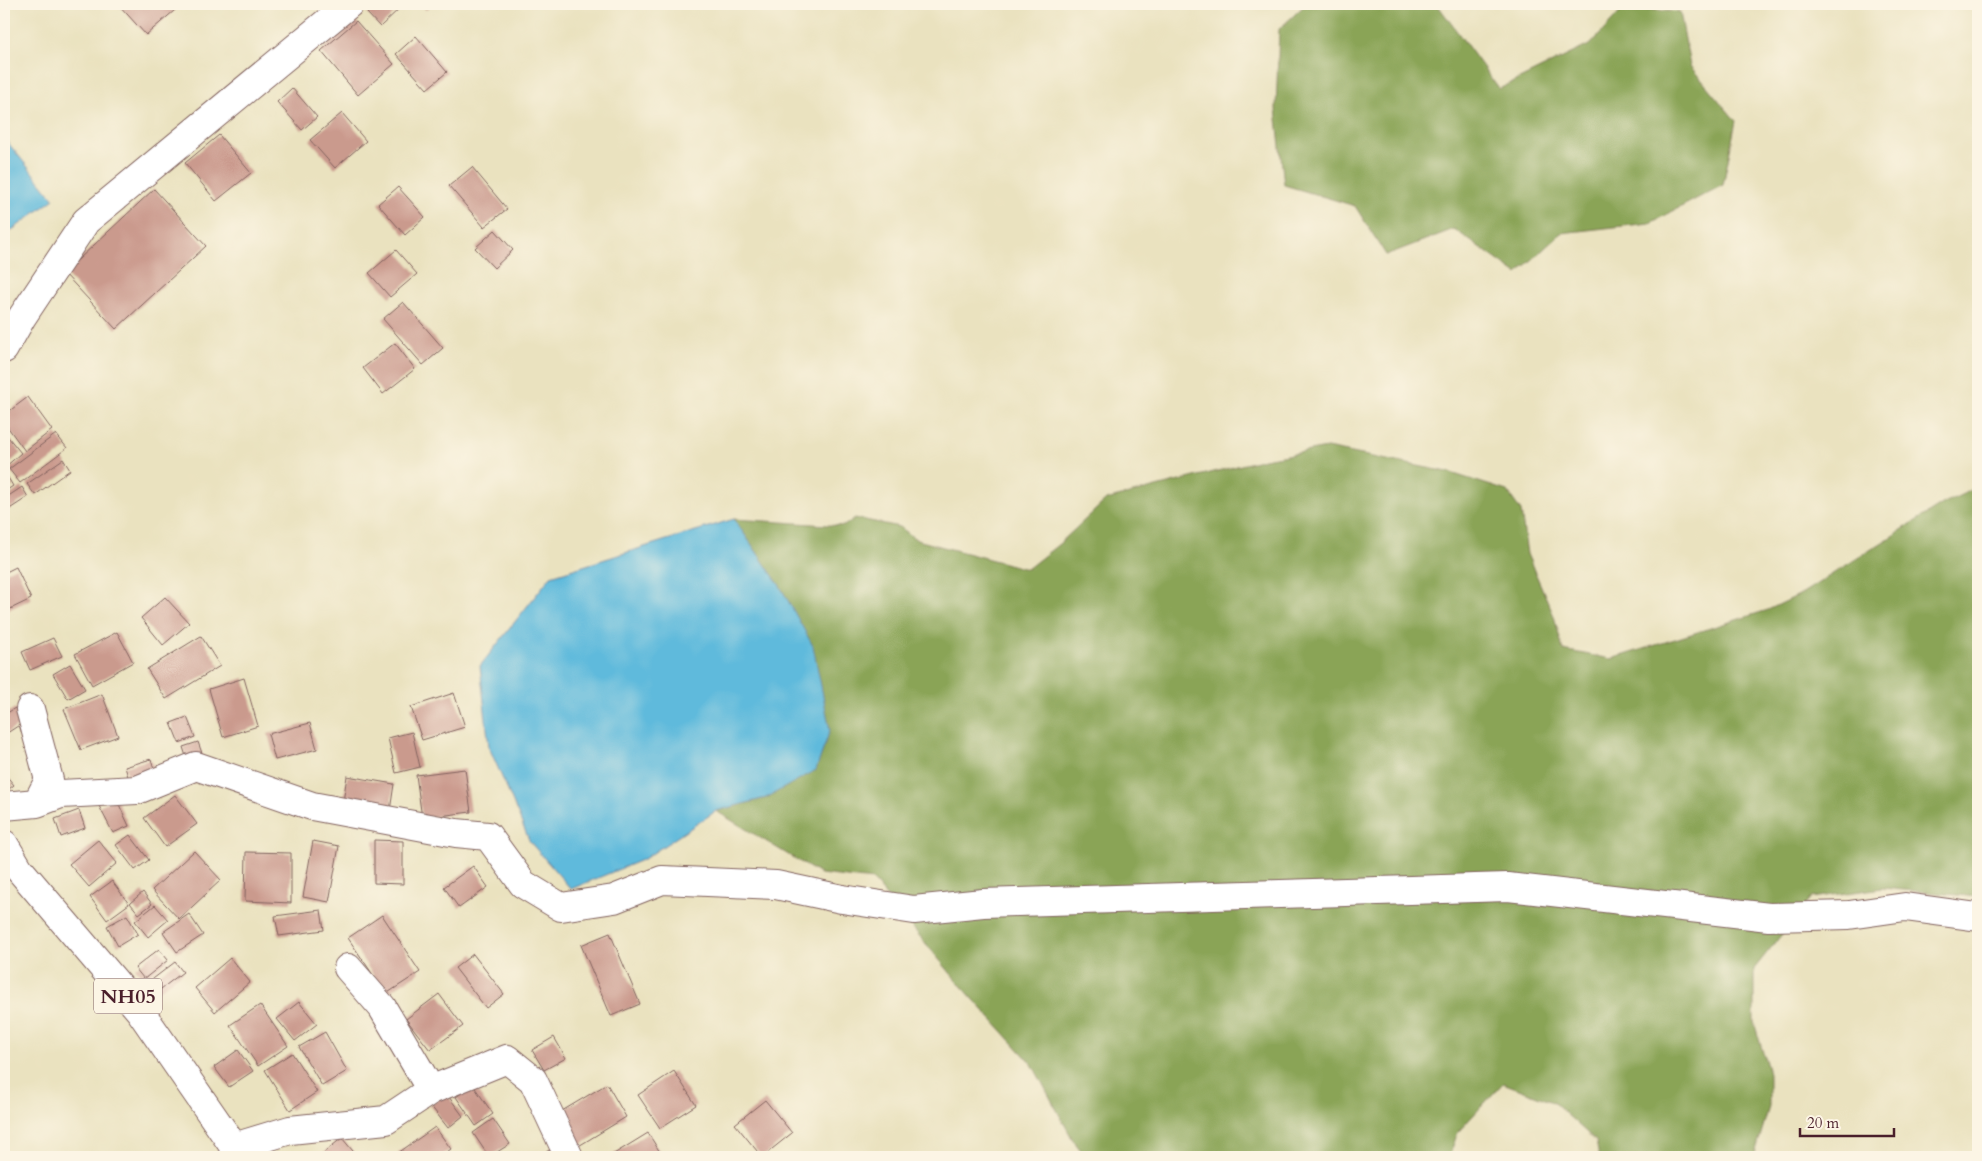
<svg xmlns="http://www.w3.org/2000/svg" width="1982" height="1161" viewBox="0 0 1982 1161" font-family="Cardo,serif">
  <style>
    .forest { fill: #8aa456; stroke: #6a6240 }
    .water { fill: #5ebadc; stroke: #546c84 }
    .building { fill: #ca9a8d }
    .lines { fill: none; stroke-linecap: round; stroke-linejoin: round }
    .minor-casing { stroke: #82635f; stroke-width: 30 }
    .major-casing { stroke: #82635f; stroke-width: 30 }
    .minor { stroke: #fff; stroke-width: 28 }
    .major { stroke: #fff; stroke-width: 28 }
    .labels { text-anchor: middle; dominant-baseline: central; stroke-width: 4; stroke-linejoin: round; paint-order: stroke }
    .shield { fill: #fcf5e5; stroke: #7f5f63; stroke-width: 1 }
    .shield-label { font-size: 20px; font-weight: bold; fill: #4a1f2b }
  </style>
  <rect width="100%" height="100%" fill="#fcf5e5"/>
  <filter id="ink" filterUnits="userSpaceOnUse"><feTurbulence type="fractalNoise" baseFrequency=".02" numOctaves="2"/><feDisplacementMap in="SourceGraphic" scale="10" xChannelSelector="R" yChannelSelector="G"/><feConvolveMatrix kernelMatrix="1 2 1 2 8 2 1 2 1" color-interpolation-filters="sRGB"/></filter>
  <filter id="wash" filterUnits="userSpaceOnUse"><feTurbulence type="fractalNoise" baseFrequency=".0096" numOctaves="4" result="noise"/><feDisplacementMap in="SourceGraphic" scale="20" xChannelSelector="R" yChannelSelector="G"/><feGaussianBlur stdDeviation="1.12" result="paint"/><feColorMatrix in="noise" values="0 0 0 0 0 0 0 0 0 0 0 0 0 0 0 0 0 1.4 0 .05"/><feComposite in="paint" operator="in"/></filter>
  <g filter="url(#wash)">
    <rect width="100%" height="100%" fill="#eae2bf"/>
    <path class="forest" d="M1306,4H1437L1499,89L1591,44L1624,8L1680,12L1690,66L1736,121L1723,185L1650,223L1561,233L1517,274L1454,229L1386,255L1355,206L1284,185L1276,109L1279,29Z
      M1327,448L1448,472L1507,491L1521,511L1527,554L1554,616L1563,650L1611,659L1768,610L1801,594L1944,503L1978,487V897L1883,888L1811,898L1754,969V1022L1769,1073V1107L1754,1157H1599L1596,1141L1553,1102L1503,1083L1458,1132L1449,1157H1086L1073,1140L1032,1064L957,981L873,880L820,874L716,811L766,798L780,586L734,519L844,526L855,518L900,527L917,540L1027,569L1059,544L1106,500L1264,459Z"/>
    <path class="water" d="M4,138L54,199L4,236Z
      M734,519L780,586L813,646L830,730L816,770L766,798L716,811L644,859L571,889L530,842L489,747L480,666L551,576Z"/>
    <g id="blocks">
      <path class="building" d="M118,4H182L146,35Z
        M377,4H400L402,6L380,27L367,13Z
        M421,4H433L426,10Z
        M356,21L394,64L358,95L321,51Z
        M416,36L447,72L427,89L396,54Z
        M292,88L317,117L302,130L277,102Z
        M342,113L366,141L335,168L310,140Z
        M219,135L251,173L216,201L185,163Z
        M472,167L507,209L484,227L449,186Z
        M398,187L425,217L405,235L378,204Z
        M154,189L206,246L116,329L64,273Z
        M495,230L513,250L494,268L475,248Z
        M396,250L417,274L390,297L369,273Z
        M403,302L443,348L423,365L383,319Z
        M395,343L415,369L383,394L363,368Z
        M28,397L52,430L25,451L4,422V415Z
        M4,432L21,453L4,468Z
        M56,434L67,448L20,483L9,469Z
        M63,459L70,470L35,495L27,484Z
        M4,471L13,486L4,492Z
        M22,487L28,497L8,510L4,499Z
        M16,567L31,599L4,612V573Z
        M165,597L189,623L163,645L141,618Z
        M117,632L133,662L92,685L75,654Z
        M201,636L220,666L166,699L147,669Z
        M53,638L62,656L30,670L22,652Z
        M70,664L85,689L68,699L53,674Z
        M244,678L258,726L223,737L209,689Z
        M454,693L465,727L422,740L411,707Z
        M102,694L118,736L81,750L64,709Z
        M15,708L24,722L4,735V715Z
        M187,717L195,737L179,743L171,723Z
        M310,723L317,749L275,760L268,734Z
        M412,732L420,767L396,773L388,738Z
        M198,742L208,770L192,775L183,747Z
        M151,759L157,778L131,786L125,767Z
        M465,769L471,812L422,818L416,775Z
        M4,773L14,785L4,793Z
        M347,776L394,784L390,811L343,802Z
        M175,795L197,824L165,847L144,818Z
        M116,798L129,826L113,833L99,806Z
        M79,810L85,828L61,837L55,819Z
        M130,835L149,860L135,870L116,845Z
        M98,840L117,863L89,887L69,864Z
        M374,840L403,841V884L374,883Z
        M313,841L339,846L329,902L303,897Z
        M194,851L221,880L179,919L152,890Z
        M246,852L291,853V903L245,901Z
        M473,866L488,887L459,908L444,887Z
        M112,881L129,904L107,920L90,897Z
        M143,892L152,904L139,914L130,903Z
        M155,905L168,920L148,937L135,921Z
        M321,910L324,930L279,936L275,916Z
        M189,914L203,935L177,952L163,932Z
        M127,915L138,934L118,946L107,926Z
        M382,915L420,972L386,994L348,938Z
        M610,933L640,1004L611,1016L581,945Z
        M159,949L168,960L144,979L135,968Z
        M473,954L504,994L486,1008L455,968Z
        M230,958L250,982L215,1012L195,988Z
        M175,962L183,972L157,992L149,982Z
        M439,994L463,1026L430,1050L406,1019Z
        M299,1002L317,1024L295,1041L277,1019Z
        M260,1005L288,1046L258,1066L230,1025Z
        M325,1032L347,1071L322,1086L299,1047Z
        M554,1037L566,1058L544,1070L532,1050Z
        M238,1050L253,1071L229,1087L214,1067Z
        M292,1053L317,1092L290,1110L265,1070Z
        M674,1071L696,1105L660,1128L638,1095Z
        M607,1084L626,1117L577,1147L557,1114Z
        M473,1085L493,1114L476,1126L456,1097Z
        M446,1093L463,1116L448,1128L430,1105Z
        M765,1100L792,1133L762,1157L735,1124Z
        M493,1119L510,1144L489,1157L473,1133Z
        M435,1127L451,1149L440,1157H401L398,1153Z
        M648,1133L663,1157H609Z
        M342,1138L358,1157H318Z
        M549,1150L555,1157H539Z"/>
    </g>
  </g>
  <g filter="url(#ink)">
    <use href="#blocks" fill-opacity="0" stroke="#82635f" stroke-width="1"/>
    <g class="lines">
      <defs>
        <path id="minor" d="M4,349L22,317L86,221L349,4
          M30,709L49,780L37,803
          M4,806L37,803L61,794L137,790L196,766L312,806L456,833L488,836L523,884L561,907L614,899L662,880L776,885L842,899L914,910L983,903L1508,887L1769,917L1849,915L1905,907L1978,917
          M348,968L382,1007L431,1090
          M234,1147L290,1130L386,1120L431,1090L507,1059L533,1080L569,1157"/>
        <path id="major" d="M4,844L19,869L140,1011L241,1157"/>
      </defs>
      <use href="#minor" class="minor-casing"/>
      <use href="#major" class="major-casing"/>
      <use href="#minor" class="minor"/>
      <use href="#major" class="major"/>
    </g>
  </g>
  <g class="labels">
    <rect class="shield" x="94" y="978.5" width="68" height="35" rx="4"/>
    <g class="shield-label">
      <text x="128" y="996">NH05</text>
    </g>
  </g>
  <rect width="1982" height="1161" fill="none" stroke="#fcf5e5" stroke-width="20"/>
  <path d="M1800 1128v8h94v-8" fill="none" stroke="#4a1f2b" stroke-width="2.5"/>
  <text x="1807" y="1128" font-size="15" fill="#4a1f2b" stroke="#fcf5e5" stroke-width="4" paint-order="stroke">20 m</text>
</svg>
